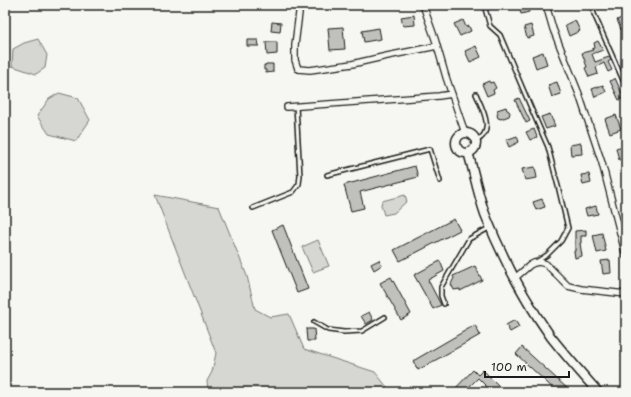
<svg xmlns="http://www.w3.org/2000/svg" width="631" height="397" viewBox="0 0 631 397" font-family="'Shantell Sans',sans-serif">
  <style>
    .green { fill: #d6d6d2; stroke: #797977 }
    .building { fill: #c0c0bd; stroke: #1c1c1c }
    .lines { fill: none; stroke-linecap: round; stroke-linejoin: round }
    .lane-casing { stroke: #1c1c1c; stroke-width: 6 }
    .street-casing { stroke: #1c1c1c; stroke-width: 8 }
    .secondary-casing { stroke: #1c1c1c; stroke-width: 11 }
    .lane { stroke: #f6f6f2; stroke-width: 3 }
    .street { stroke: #f6f6f2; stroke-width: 5.5 }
    .secondary { stroke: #f6f6f2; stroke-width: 8 }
  </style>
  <rect width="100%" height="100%" fill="#f6f6f2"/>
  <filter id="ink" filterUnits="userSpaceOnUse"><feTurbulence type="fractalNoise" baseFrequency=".025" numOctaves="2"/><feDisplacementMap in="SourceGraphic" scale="8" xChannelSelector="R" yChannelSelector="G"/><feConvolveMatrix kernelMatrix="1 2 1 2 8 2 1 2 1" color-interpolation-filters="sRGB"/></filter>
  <g filter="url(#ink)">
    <path class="green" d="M38,39L47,55L45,68L36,74L12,66L13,49L24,43Z
      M59,93L78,98L90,120L76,141L49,134L37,116L49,99Z
      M155,195L219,207L247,276L255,309L270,317L289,314L304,349L375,372L391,392H208L207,381L212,372L216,353Z
      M405,195L407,201L394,213L384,215L381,205L382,201Z
      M318,240L329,266L313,272L302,247Z"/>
    <path class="building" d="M519,5H528L529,12L521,14Z
      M414,15L415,25L403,26L401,17Z
      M626,16V41L617,20Z
      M463,20L466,27L469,26L471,31L460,36L454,24Z
      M575,20L580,31L569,36L565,25Z
      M272,22L281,23L280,32L271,31Z
      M531,25L534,36L527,38L524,27Z
      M343,27L345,49L330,50L328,28Z
      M379,28L381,39L364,42L362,31Z
      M247,40H258L259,46H247Z
      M598,41L603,50L592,54L595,62L609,57L611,60L608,62L612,70L608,72L604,63L596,67L598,74L589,77L585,68L587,67L582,53L593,50L592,49L595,48L594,43Z
      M266,42H277V54L267,55Z
      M476,46L481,57L470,62L465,51Z
      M543,52L547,64L536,68L532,56Z
      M266,64H273V72L266,73V70H264V65H266Z
      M615,78L624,98L619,100L610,81Z
      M489,81L490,83L493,82L496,88L493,90L494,93L487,96L482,84Z
      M557,82L561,94L552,97L548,85Z
      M603,85L606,92L595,97L592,89Z
      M519,98L530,121L526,123L515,100Z
      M506,107L507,110L509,111L510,113L509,116L501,119L498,118L497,115L498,113L497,110Z
      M550,114L555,126L546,129L541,117Z
      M616,115L621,129L610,133L605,119Z
      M534,129L537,137L530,140L526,132Z
      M517,136L519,142L509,147L506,140Z
      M581,143L582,154L571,155L570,145Z
      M626,145V158L619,160L616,148Z
      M415,166L418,177L360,192L364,208L351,211L344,185Z
      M535,167L537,178L525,180L522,169Z
      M589,174L591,183L583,185L581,175Z
      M542,199L545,207L536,210L533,202Z
      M596,206L598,214L587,216L585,209Z
      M454,219L460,230L400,261L394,250Z
      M283,225L308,289L297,293L272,230Z
      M586,230V236H581V243H580L582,256L575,258L574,251H575V231Z
      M602,233L606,251L597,253L593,235Z
      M379,260L382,265L374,270L371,264Z
      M610,260L611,273L603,274L601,261Z
      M440,261L444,271L428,280L441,305L433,309L414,275Z
      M475,266L482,280L460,291V289L454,290L451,284L454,278L453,276Z
      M391,277L411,314L401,320L380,283Z
      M369,312L373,320L366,324L361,316Z
      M515,320L519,327L510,332L506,325Z
      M475,325L480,335L418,370L413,361Z
      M306,329H314L315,341H307Z
      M522,347L569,390L567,392H557L516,354Z
      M473,370L478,375L483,370L505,392H492L478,378L464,392H452Z"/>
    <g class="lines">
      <defs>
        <path id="lane" d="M484,5L490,26L500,35L531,108L548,147L559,190L568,228L561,241L547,255L539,260V262
          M592,5L594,14L626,87
          M476,94C482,108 496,132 476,141
          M327,175L430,149L440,181
          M253,208L293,192L299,184L300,176L296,106
          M444,304L441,296V287L469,239L489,228
          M314,322L328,330L344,332L362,331L385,317"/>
        <path id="street" d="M300,5L295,45V60L298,69L310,70L352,64L387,56L437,46
          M423,5L435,39L446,77L465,133
          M546,5L553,29L579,94L602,163L626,256
          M287,107L439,96L452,94
          M515,278L530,265L534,263L539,262L546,264L568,286L581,289L626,294"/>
        <path id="secondary" d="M456 143a10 10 0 1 1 20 0a10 10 0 1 1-20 0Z
          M468,152C474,173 478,194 485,214C502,257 524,299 551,337C566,356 582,374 598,392"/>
      </defs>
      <use href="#lane" class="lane-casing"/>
      <use href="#street" class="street-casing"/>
      <use href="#secondary" class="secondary-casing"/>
      <use href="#lane" class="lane"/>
      <use href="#street" class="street"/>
      <use href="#secondary" class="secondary"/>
    </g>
  </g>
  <rect width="631" height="397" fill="none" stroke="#f6f6f2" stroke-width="20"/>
  <rect x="10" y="10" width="611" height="377" fill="none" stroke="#1c1c1c" stroke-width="1.5" filter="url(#ink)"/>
  <path d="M485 371v6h84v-6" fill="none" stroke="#1c1c1c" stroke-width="2"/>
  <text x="491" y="371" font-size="12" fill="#1c1c1c" stroke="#f6f6f2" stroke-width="3" paint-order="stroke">100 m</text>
</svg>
